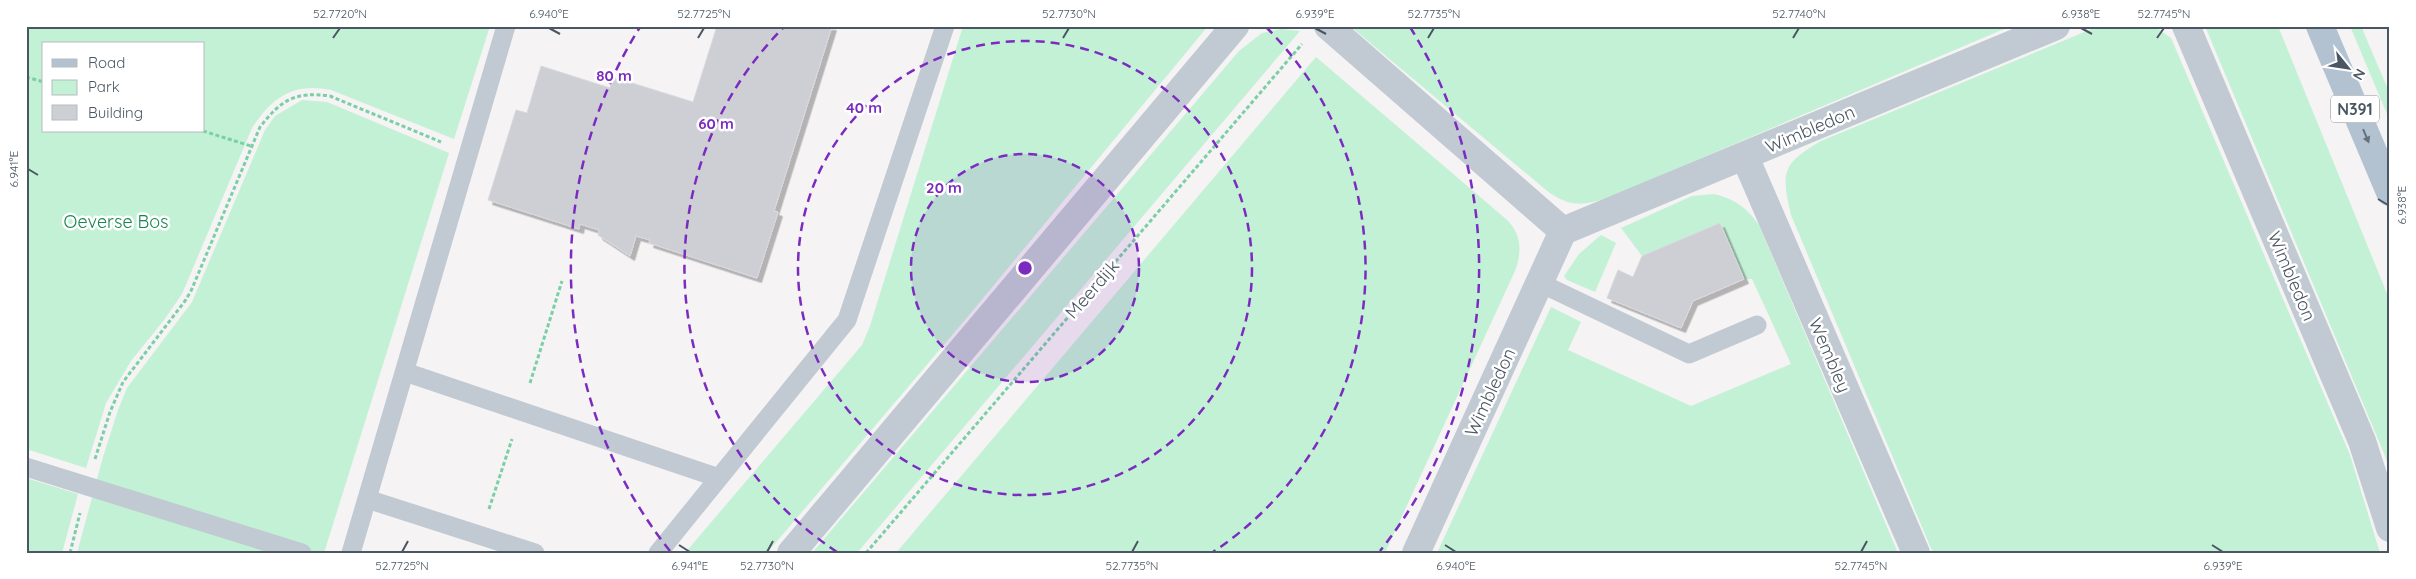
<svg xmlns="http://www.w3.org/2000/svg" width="2416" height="579" viewBox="0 0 2416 579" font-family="Quicksand,sans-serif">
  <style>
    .green { fill: #c3f1d5; fill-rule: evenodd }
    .building { fill: #cdcfd5; stroke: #d7d9de; filter: url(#shadow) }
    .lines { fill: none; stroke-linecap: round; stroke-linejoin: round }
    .path { stroke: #7ad0a6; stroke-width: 3; stroke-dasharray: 4 2.5; stroke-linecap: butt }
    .lane { stroke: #c1cad2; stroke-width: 19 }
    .street { stroke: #c1cad2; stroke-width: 28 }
    .primary { stroke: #b3c2d1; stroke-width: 28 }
    .oneway { fill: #64717d }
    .ticks { fill: none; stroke: #4a5661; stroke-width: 2 }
    .ring { fill: none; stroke: #7b2cbf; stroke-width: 2.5; stroke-dasharray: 9 6 }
    .labels { text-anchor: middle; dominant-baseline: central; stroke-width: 5; stroke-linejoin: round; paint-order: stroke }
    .shield { fill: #fff; stroke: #808990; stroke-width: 1 }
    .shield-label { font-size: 16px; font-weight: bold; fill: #4a5661 }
    .street-label { font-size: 18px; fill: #4a5661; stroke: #fff }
    .park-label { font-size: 18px; fill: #17864f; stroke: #fff }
    .centre { fill: #7b2cbf; stroke: #fff; stroke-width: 2.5 }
    .ring-label { font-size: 15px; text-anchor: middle; font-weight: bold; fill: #7b2cbf; stroke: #fff; stroke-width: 5; stroke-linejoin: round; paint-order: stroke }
    .neatline { fill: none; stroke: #4a5661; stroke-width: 2 }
    .ticks-label { font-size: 12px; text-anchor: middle; fill: #4a5661 }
  </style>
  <defs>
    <filter id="shadow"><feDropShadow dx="4.5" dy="4.5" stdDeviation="0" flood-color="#0004"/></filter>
  </defs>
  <rect width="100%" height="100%" fill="#f5f3f3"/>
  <path class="green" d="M26,26H490L454,139L331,90C292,82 272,98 252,128L182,294L164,320L131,361L106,403L86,468L26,449ZM44,44H204V131H44Z
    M963,26H1208L970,314L767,553H685L862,345L870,326Z
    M1350,26H2011L1617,194C1588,205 1572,210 1546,190Z
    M2099,26H2154L2171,38L2350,455L2380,553H1933L1791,215C1781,171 1782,164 1821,141Z
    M2205,26H2278L2390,301V470L2383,451Z
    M2350,26H2361L2390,94V121Z
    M1281,29L1300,31L857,553H812L1239,51L1262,33Z
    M1316,57L1506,219C1522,234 1522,252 1515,271L1385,553H896Z
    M302,100L327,102L449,153L324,553H77L103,457L118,410L127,388L192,302L265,130L275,116Z
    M1714,194C1735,199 1747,208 1759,225L1898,553H1437L1551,307L1581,322L1568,350L1691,406L1791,364L1752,279H1744L1720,223L1642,256L1621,228L1692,196Z
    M1601,235L1616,243L1595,292L1567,280L1564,276L1579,254Z
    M26,478L78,494L62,553H26Z"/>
  <path class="building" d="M717,26H832L774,211L778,212L757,278L649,243L650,240L636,236L630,256L598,235L599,230L580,224L579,229L488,200L516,110L527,113L541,66L610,88L613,77L693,102Z
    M1720,223L1744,279L1693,301L1681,328L1607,298L1618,270L1633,277L1642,256Z"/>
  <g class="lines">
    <path class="path" d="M26,77L44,82
      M203,131L251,146
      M530,383L562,281
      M95,459L110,412L123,382L185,301L191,291L260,127C281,100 295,91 330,96L441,142
      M489,509L512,439
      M70,553L80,513
      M866,553L1302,44"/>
    <path class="lane" d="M1540,283L1689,354L1757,325
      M405,372L719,478
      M26,467L302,553
      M367,499L535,553
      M351,553L506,26
      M658,553L847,320L945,26"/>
    <path class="street" d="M1328,26L1563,231L1416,553
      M2186,26L2362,441L2390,528
      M1745,157L1916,553
      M1563,231L2056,26
      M791,553L1235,26"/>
    <path class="primary" d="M2320,26L2390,192"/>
  </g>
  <defs><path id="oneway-solid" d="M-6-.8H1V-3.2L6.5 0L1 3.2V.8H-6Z" transform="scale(1.25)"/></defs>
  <use class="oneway" href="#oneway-solid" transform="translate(2366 136) rotate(67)"/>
  <path class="ticks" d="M549,28L560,34M1315,28L1326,34M2081,28L2092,34M333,38L340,28M698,38L704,28M1063,38L1069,28M1428,38L1434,28M1793,38L1799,28M2157,38L2164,28M28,169L38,175M2378,199L2388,205M679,545L690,552M1445,545L1456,552M2212,545L2223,552M402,552L408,541M767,552L773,541M1132,552L1138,541M1861,552L1867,541"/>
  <circle cx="1025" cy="268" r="114" fill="#7b2cbf" fill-opacity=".12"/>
  <g class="ring">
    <circle cx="1025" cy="268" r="114"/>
    <circle cx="1025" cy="268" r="227"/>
    <path d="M837 552A341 341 0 0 1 784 27M1266 27A341 341 0 0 1 1213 552"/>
    <path d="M670 551A454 454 0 0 1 640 27M1410 27A454 454 0 0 1 1380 551"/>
  </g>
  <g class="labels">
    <rect class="shield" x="2331" y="95.5" width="48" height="27" rx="4"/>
    <g class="shield-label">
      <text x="2355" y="109">N391</text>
    </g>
    <g class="street-label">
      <text transform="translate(1810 129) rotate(-23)">Wimbledon</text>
      <text transform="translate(2292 276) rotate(67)">Wimbledon</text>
      <text transform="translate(1092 289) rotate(-49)">Meerdijk</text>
      <text transform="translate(1830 355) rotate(67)">Wembley</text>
      <text transform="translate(1490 392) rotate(-65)">Wimbledon</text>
    </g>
    <g class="park-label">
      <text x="116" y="221">Oeverse Bos</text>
    </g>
  </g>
  <circle cx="1025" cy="268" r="8" class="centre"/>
  <g class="ring-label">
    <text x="614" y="81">80 m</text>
    <text x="864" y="113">40 m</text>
    <text x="716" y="129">60 m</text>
    <text x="944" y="193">20 m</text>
  </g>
  <rect width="2416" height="579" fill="none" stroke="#ffffff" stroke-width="55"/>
  <rect x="42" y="42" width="162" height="90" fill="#ffffff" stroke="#b7bbc0"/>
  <rect x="52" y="59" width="25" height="8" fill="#b3c2d1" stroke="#b7bbc0"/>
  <text x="88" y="68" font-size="15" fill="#4a5661">Road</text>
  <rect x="52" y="80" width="25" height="15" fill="#c3f1d5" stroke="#b7bbc0"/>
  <text x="88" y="92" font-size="15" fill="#4a5661">Park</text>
  <rect x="52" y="105" width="25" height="15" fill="#cdcfd5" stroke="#b7bbc0"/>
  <text x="88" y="118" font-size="15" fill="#4a5661">Building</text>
  <g transform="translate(2348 68) rotate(120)" stroke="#ffffff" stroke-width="4" paint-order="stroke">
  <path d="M0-4L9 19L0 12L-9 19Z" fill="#4a5661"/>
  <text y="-8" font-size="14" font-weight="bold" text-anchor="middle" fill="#4a5661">N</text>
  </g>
  <rect x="28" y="28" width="2360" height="524" class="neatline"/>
  <g class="ticks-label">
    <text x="340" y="18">52.7720°N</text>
    <text x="549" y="18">6.940°E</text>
    <text x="704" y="18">52.7725°N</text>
    <text x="1069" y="18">52.7730°N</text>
    <text x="1315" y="18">6.939°E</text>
    <text x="1434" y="18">52.7735°N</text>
    <text x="1799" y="18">52.7740°N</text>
    <text x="2081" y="18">6.938°E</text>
    <text x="2164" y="18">52.7745°N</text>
    <text transform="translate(14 169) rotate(-90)" y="4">6.941°E</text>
    <text transform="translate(2402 205) rotate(-90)" y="4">6.938°E</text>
    <text x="402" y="570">52.7725°N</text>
    <text x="690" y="570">6.941°E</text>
    <text x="767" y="570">52.7730°N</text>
    <text x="1132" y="570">52.7735°N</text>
    <text x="1456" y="570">6.940°E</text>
    <text x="1861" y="570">52.7745°N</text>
    <text x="2223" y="570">6.939°E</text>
  </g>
</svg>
